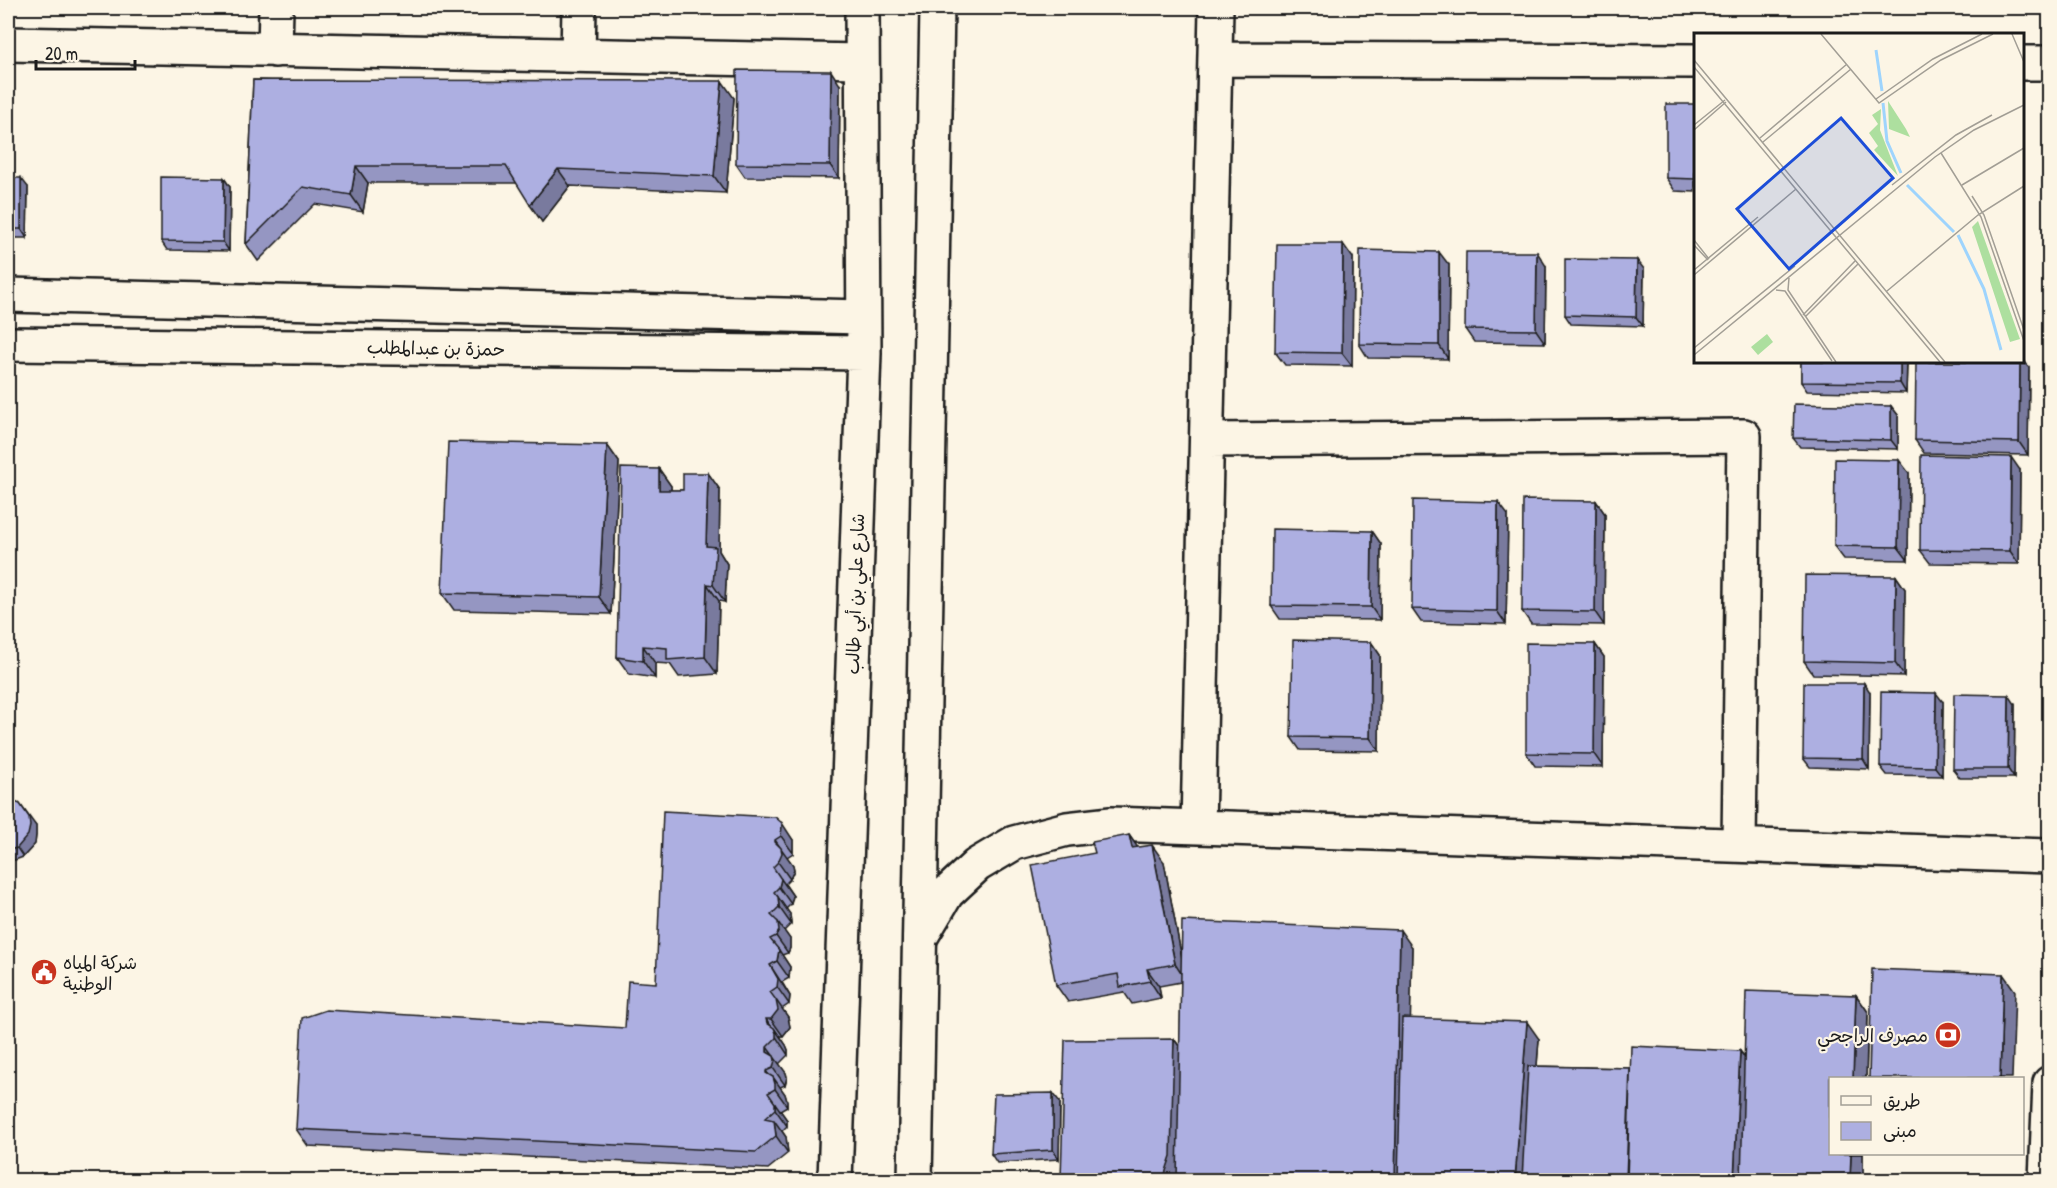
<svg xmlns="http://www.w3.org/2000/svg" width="2057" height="1188" viewBox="0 0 2057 1188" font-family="'Patrick Hand','Playpen Sans Arabic',sans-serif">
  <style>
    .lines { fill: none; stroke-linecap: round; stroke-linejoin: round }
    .minor-casing { stroke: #1c1c1c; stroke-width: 38 }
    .tertiary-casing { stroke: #1c1c1c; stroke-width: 38 }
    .minor { stroke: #fcf5e5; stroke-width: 33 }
    .tertiary { stroke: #fcf5e5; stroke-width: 33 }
    .wall { fill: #9596c2; stroke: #1c1c1c; stroke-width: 1.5 }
    .shaded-wall { fill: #797a9e; stroke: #1c1c1c; stroke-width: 1.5 }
    .building { fill: #adafe1; stroke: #1c1c1c; stroke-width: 1.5 }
    .labels { text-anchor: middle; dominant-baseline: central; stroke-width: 4.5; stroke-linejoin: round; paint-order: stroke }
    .street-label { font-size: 18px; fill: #1c1c1c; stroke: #fcf5e5 }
    .poi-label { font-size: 18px; fill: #1c1c1c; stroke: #fcf5e5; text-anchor: start }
    .inset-river { fill: none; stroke: #9ed4fd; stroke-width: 3 }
    .inset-road { fill: none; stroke: #a29e95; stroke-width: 1.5 }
    .view { fill: #1d4ed8; fill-opacity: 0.15; stroke: #1d4ed8; stroke-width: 3 }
    .inset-edge { fill: none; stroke: #1c1c1c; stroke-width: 3 }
  </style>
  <rect width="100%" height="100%" fill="#fcf5e5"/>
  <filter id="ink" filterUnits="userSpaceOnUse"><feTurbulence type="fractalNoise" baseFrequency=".0167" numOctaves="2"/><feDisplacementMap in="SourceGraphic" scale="12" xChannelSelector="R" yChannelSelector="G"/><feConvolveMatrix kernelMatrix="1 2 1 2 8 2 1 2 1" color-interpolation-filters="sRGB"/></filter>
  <g filter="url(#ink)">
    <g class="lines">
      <defs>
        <path id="minor" d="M8,44L861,61
          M275,50L276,8
          M578,55L579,8
          M1215,59L1696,61
          M2022,63H2050
          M1207,440L1744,436L1739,845
          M1198,827L1216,8
          M920,938L947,893L977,865L1014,843L1067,829L1111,824L2050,856
          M2046,1180L2050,1083"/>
        <path id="tertiary" d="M8,295L862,317
          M8,344L864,353
          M835,1180L864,353L862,8
          M915,1180L937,8"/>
      </defs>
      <use href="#minor" class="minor-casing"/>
      <use href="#tertiary" class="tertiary-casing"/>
      <use href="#minor" class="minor"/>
      <use href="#tertiary" class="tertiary"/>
    </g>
    <path class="wall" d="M1865,8H1936V12L1867,11Z
      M253,80L734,98L726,193L570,186L542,222L517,183H368L363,212L315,204L258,261L246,244Z
      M840,85L839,178L745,177L736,164Z
      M1695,104V192L1675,191L1666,178Z
      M8,178L28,187L27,238H8Z
      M224,178L230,187L229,251L167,250L161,241Z
      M1353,258L1352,366L1285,365L1275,352Z
      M1449,265L1448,359L1368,358L1359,344Z
      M1546,266L1545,343L1474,342L1465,329Z
      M1644,269L1643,326L1571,324L1565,315Z
      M1801,362H1907L1906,393L1807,391L1801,382Z
      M2029,367L2028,455L1924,453L1915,440Z
      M1891,406L1898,415V449L1800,447L1793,438Z
      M607,445L619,462L611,614L454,610L442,593Z
      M659,469L671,486V490H683L708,473L720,490L719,551L727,564L725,602L719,601L717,674L679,677L670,664L655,663V678L629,674L617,657Z
      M2020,470L2019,564L1930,563L1920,550Z
      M1909,473L1908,560L1844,559L1834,546Z
      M1596,501L1605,514L1604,625L1531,624L1522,611Z
      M1508,515L1506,624L1421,622L1412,609Z
      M1372,531L1381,544L1380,620L1280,619L1271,606Z
      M1896,576L1905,589L1904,676L1813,674L1804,661Z
      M1371,642L1380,655L1379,751L1300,750L1291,737Z
      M1595,644L1604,657L1603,767L1535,766L1526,753Z
      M1870,692L1869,769L1810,767L1803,758Z
      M1943,702L1942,776L1887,775L1880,766Z
      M2015,704L2014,778H1960L1953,769Z
      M8,799L36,826V835L35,844L23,857L15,860H8Z
      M775,817L793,840V853L787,857L793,865L794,870L790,879L785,884L793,896L791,904L786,909L790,914L791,924L784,931L790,939V948L788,953L782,955L790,967L789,978L782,982L790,996L789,1004L782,1009L788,1017L790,1027L783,1036H780L786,1045L788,1050V1055L779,1064L786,1073L787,1077L785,1085L780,1087L785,1094L787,1101V1106L780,1110L787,1120V1126L782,1131L786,1137L788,1153L768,1169L308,1146L296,1129L625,1028L656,983Z
      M1129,835L1137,847L1164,862L1181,954L1412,947L1410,1019L1539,1039L1537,1066L1630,1068L1740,1051L1744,1056L1856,995L1868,1012L1866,1078H1830V1154H1863V1180H1062L1061,1179L1174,1039L1180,1047L1181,982L1159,986L1161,998L1132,1004L1124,992L1068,1002L1056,985L1095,853Z
      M1060,1102L1059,1159L997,1163L991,1154Z"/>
    <path class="shaded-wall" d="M831,71L840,85L839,178L830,165Z
      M722,81L734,98L726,193L714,176Z
      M356,166L368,183L363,212L351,195Z
      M558,169L570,186L542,222L530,205Z
      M21,178L28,187L27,238L21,229Z
      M224,178L230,187L229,251L223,242Z
      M1343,244L1353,258L1352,366L1342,353Z
      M1439,252L1449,265L1448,359L1439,345Z
      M1537,252L1546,266L1545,343L1536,330Z
      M1637,260L1644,269L1643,326L1636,317Z
      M2022,358L2029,367L2028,455L2019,442L2020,362H2022Z
      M1900,362H1907L1906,393L1900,383Z
      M1891,406L1898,415V449L1891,440Z
      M607,445L619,462L611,614L599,597Z
      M2011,457L2020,470L2019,564L2010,551Z
      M1899,460L1909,473L1908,560L1898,547Z
      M659,469L671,486V507L659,490Z
      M708,473L720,490L719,551L727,564L725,602L713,585L706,546Z
      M1596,501L1605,514L1604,625L1595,612Z
      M1498,502L1508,515L1506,624L1497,611Z
      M1372,531L1381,544L1380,620L1371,607Z
      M1896,576L1905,589L1904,676L1895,663Z
      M707,584L719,601L717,674L705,657Z
      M1371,642L1380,655L1379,751L1370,738Z
      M1595,644L1604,657L1603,767L1594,754Z
      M643,646L655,663V678L643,661Z
      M1864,683L1870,692L1869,769L1863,759Z
      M1936,693L1943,702L1942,776L1935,767Z
      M2009,695L2015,704L2014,778L2008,769Z
      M20,804L36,826V835L35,844L23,857L17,848Z
      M782,823L793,840V853L781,836Z
      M1129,835L1141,852L1132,848Z
      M775,840L793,865L794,870L790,879L778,862Z
      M1152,845L1164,862L1186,981L1175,964Z
      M781,879L793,896L791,904L779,887Z
      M778,897L790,914L791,924L779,907Z
      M778,922L790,939V948L788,953L776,936Z
      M1400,930L1412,947L1407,1178H1398L1399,1180H1395Z
      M779,950L790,967L789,978L777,961Z
      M770,965L790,996L789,1004L777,987Z
      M1147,969L1159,986L1161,998L1150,981Z
      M2003,974L2015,991L2012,1078H2000Z
      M1856,995L1868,1012L1866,1078H1853Z
      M776,1000L788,1017L790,1027L783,1036L771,1019Z
      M766,1019L776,1033L774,1028L786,1045L788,1050V1055L767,1023Z
      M1527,1022L1539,1039L1528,1180H1515Z
      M1174,1039L1186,1056L1181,1180H1167L1164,1177Z
      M767,1047L786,1073L787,1077L785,1085L773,1068L767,1052Z
      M1740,1051L1752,1068L1746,1180H1734Z
      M766,1071L775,1084L773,1077L785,1094L787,1101V1106L775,1089L766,1073Z
      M1053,1093L1060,1102L1059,1159L1053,1150Z
      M775,1103L787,1120V1126L775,1109Z
      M774,1120L786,1137L788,1153L776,1136Z
      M1851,1154H1863V1180H1850Z"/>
    <path class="building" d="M737,70L831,71L830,165L736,164Z
      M253,80L722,81L714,176L558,169L530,205L506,166H356L351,195L303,187L246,244Z
      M1666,104H1695V179L1666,178Z
      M161,177L224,178L223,242L161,241Z
      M8,178H21V229H8Z
      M1277,244H1343L1342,353L1275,352Z
      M1360,250L1439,252V345L1359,344Z
      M1466,252H1537L1536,330L1465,329Z
      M1565,259L1637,260L1636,317L1565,315Z
      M1801,362H1900V383L1801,382Z
      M1916,362H2020L2019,442L1915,440Z
      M1794,404L1891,406V440L1793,438Z
      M448,442L607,445L599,597L442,593Z
      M1921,455L2011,457L2010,551L1920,550Z
      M1835,459L1899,460L1898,547L1834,546Z
      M621,468L659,469V490H683V473H708L706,546L716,547L713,585L707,584L705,657L667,660V648L643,646V661L617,657Z
      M1413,500L1498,502L1497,611L1412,609Z
      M1523,500L1596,501L1595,612L1522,611Z
      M1272,529L1372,531L1371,607L1271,606Z
      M1805,575L1896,576L1895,663L1804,661Z
      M1293,640L1371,642L1370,738L1291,737Z
      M1526,643L1595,644L1594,754L1526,753Z
      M1804,683H1864L1863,759L1803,758Z
      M1881,692L1936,693L1935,767L1880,766Z
      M1954,694L2009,695L2008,769H1953Z
      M8,799L20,804L29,817L30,826L28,835L17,848L8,850Z
      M663,811L775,817L782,823L781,836L775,840V842L781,848L782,853L778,862L773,867L781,879L779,887L774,892L778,897L779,907L771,915L778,922L779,931L776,936L770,939L779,950L777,961L770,965L778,979L777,987L770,992L776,1000L778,1010L771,1019H766L767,1023L774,1028L776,1033V1038L767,1047V1052L774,1056L775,1060L773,1068L766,1071V1073L773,1077L775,1084V1089L768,1093L775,1103V1109L765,1118L774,1120L776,1136L756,1152L296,1129L302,1018L326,1010L625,1028L628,981L656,983Z
      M1129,835L1132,848L1152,845L1175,964L1147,969L1150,981L1120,987L1118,974L1056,985L1032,865L1095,853L1092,842Z
      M1182,921L1400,930L1395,1180H1177Z
      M1872,969L2003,974L2000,1078H1869Z
      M1746,991L1856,995L1853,1078H1830V1154H1851L1850,1180H1741Z
      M1402,1018L1527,1022L1515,1180H1470L1398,1178Z
      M1174,1039L1171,1156L1164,1177L1061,1179L1065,1040Z
      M1631,1046L1740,1051L1734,1180H1627Z
      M1528,1066L1630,1068L1626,1180H1522Z
      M1053,1093V1150L991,1154L994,1094Z"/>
  </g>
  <defs>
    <symbol id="civic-disc" viewBox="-11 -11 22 22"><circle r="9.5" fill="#c8321e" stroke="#fcf5e5"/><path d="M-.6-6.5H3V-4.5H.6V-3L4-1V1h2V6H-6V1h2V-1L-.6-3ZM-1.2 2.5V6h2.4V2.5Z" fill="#fff"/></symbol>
    <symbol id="bank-disc" viewBox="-11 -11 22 22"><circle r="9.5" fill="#c8321e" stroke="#fcf5e5"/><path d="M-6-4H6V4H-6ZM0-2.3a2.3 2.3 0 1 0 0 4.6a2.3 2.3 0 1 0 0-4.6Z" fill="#fff"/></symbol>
  </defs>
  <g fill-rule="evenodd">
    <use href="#civic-disc" x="29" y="957" width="30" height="30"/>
    <use href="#bank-disc" x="1933" y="1020" width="30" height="30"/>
  </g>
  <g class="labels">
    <g class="street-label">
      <text transform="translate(436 348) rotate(1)">حمزة بن عبدالمطلب</text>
      <text transform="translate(855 594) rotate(-88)">شارع علي بن أبي طالب</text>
    </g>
    <g class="poi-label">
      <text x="63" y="962">شركة المياه<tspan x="63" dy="21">الوطنية</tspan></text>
      <text x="1928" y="1035" text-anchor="end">مصرف الراجحي</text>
    </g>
  </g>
  <g transform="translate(1694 33)">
    <rect width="330" height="330" fill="#fcf5e5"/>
    <path d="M194,68L212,96L216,104L195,96ZM187,76L186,97L204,143L180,117L184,113L175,100L184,91L178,82ZM284,188L326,306L316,309L278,194ZM73,301L79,309L64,322L57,314Z" fill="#addf9f"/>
    <path class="inset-river" d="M182,17L188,58M189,70L193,108L207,140M213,152L260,199M264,202L290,256L307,317"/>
    <path class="inset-road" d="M127,1L185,70L247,27L299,1M318,1L330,29M0,27L251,329M0,34L246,329M182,66L239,26L288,1M0,92L31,67M0,97L32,69M66,105L153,31M69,109L157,36M247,120L287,184L330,308M198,152L262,102L298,82M268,152L330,115M278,163L290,182L330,297M0,207L15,226M0,212L14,227M0,237L64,184M0,242L102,156M95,245L94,257L142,329M82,257L91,258L138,328M193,258L284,182L330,153M109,282L161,228M111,284L164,231M0,315L101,233M0,322L241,124L280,97L330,72"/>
    <path class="view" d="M147,85L199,145L95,236L43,176Z"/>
    <rect width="330" height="330" class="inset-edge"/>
  </g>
  <rect width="2057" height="1188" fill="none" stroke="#fcf5e5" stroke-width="30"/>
  <rect x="15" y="15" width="2027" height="1158" fill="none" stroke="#1c1c1c" stroke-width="2" filter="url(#ink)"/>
  <rect x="1829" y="1077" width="195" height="78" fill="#fcf5e5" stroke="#a29e95" stroke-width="1.5"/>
  <rect x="1841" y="1096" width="30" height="9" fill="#fcf5e5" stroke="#a29e95" stroke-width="1.5"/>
  <text x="1883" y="1107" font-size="18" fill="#1c1c1c">طريق</text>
  <rect x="1841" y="1122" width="30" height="18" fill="#adafe1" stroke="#a29e95" stroke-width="1.5"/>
  <text x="1883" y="1137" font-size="18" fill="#1c1c1c">مبنى</text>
  <path d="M36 60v9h99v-9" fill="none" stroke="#1c1c1c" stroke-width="3"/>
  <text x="45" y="60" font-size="18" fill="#1c1c1c" stroke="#fcf5e5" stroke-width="4.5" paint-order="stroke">20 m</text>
</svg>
